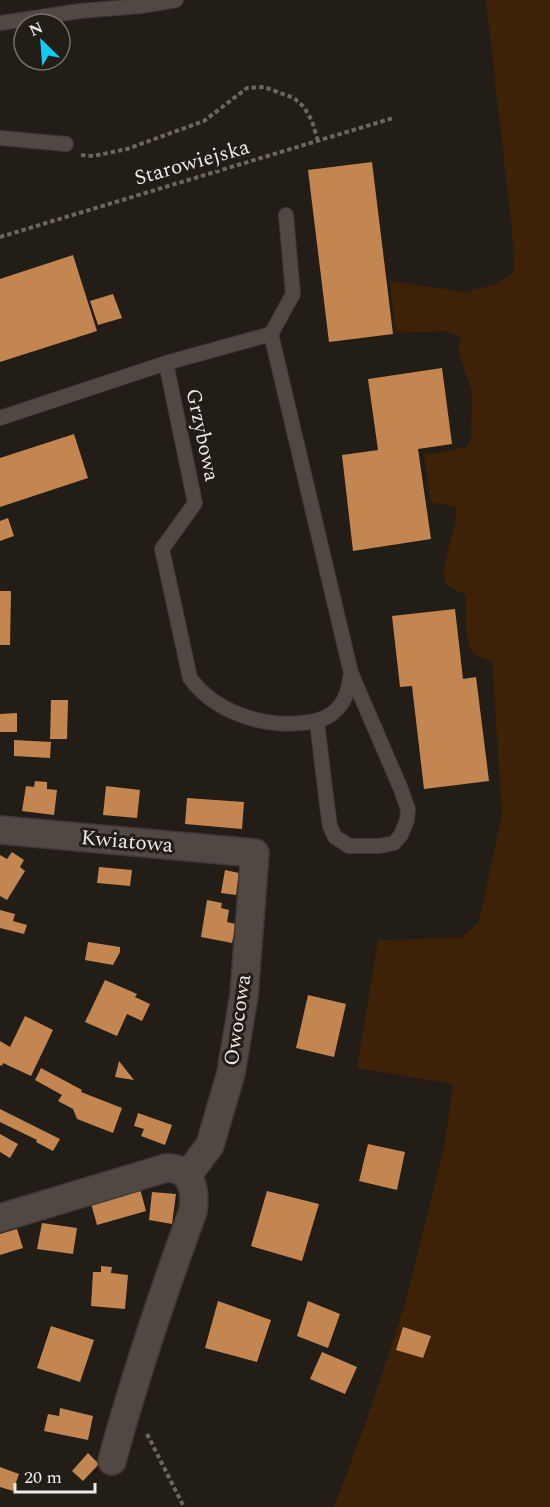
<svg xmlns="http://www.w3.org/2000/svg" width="550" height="1507" viewBox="0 0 550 1507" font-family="Spectral,serif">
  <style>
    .green { fill: #3e2207 }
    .building { fill: #c48650 }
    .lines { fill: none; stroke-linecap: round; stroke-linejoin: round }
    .service-casing { stroke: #3e3936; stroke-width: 16 }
    .minor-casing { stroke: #3e3936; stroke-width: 30 }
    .path { stroke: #6b6660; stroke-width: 4; stroke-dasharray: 4.5 3; stroke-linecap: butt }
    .service { stroke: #504943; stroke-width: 14 }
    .minor { stroke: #504943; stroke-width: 27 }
    .labels { text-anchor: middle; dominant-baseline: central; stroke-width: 6; stroke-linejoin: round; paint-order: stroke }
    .street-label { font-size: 21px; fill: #ede9e5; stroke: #231d17 }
  </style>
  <rect width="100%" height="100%" fill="#231d17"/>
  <path class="green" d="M486,0H550V1507H334L367,1419L405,1304L445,1142L453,1084L357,1068L378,940L461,938L479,922L502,814L492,661C486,659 478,657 474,653C463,644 466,609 466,595L446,585L443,571L456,518V507L431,502L424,455L467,447L471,439L472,392L458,351L461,338L447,331L396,333L390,281L465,292L496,284L514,272L513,241Z"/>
  <path class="building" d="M372,162L393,334L329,342L308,170Z
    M73,255L97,331L0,362V279Z
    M113,294L122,318L98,325L90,301Z
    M442,368L452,444L418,449L431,539L353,551L342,455L378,450L368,379Z
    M74,434L88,478L0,507V458Z
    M8,518L14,536L0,541V521Z
    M0,591H11L10,645H0Z
    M455,609L463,679L476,677L489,781L424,789L412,686L400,687L392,616Z
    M51,700H68L67,739H50Z
    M17,713V732H0V714Z
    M14,740L51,742L50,758L14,756Z
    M35,781L47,782V789L57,790L54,815L22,811L26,786L34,787Z
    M106,786L140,790L137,818L103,815Z
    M187,798L244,802L242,829L185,824Z
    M12,852L24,860L20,867L25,871L7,900L0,896V855L7,859Z
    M99,867L132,870L130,886L97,883Z
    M225,870L239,873L236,895L221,893Z
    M207,900L222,903L221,908L229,910L227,922L236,924L232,943L201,937Z
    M0,910L15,914L13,921L27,925L24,934L0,928Z
    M88,942L120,947V952L113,965L85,960Z
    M105,980L137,994L135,997L150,1004L142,1021L127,1014L117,1036L85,1022Z
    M308,995L346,1004L334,1057L296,1048Z
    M25,1016L53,1030L31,1076L3,1063L2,1066L0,1065V1041L10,1047Z
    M119,1061L134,1080L115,1077Z
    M41,1068L82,1090L81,1092L122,1108L113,1133L77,1119L73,1109L58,1101L62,1095L35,1080Z
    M0,1109L60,1139L53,1151L36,1142L37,1140L0,1122Z
    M138,1113L172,1125L165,1145L141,1136L144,1129L134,1126Z
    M0,1134L18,1144L10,1158L0,1152Z
    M368,1144L405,1152L397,1190L359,1181Z
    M139,1185L146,1211L97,1225L90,1200Z
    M267,1191L319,1204L302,1261L251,1246Z
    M152,1192L176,1194L172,1224L149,1220Z
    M42,1223L77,1228L73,1254L37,1249Z
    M17,1229L23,1248L0,1255V1234Z
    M101,1266L112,1267L111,1273L128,1275L125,1309L91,1306L93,1272H101Z
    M218,1301L271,1320L257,1362L205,1348Z
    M308,1301L340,1314L328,1348L297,1336Z
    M51,1326L94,1340L80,1382L37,1368Z
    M403,1327L431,1336L423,1358L396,1350Z
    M322,1352L357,1367L345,1394L310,1379Z
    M60,1408L93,1416L88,1440L44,1431L48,1414L59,1416Z
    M88,1453L99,1464L83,1481L72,1471Z
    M0,1467L19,1474L13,1491L0,1487Z"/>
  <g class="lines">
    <defs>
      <path id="service" d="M0,23L80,11L141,6L176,0
        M0,138L66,144
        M271,334L293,294L286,215
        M166,363L271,334L351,673L400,787L408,809L407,820L401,835L394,843L380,846H349L335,837L330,826L327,805L317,722
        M0,418L166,363L195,503L162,549L190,678C214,711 260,727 301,723C313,722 326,720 335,711C346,702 349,687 351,673"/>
      <path id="minor" d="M0,830L255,853L244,995L231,1073L210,1145L187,1176
        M0,1218L166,1168C192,1167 196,1191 193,1211C163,1293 135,1376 112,1461"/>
    </defs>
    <use href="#service" class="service-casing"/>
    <use href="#minor" class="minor-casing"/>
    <path class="path" d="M81,155L93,156L127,149L204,121L247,88L264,87L294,98L304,107L312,121L318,141
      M0,237L393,118
      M147,1434L184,1507"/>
    <use href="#service" class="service"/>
    <use href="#minor" class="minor"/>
  </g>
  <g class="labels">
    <g class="street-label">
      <text transform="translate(192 163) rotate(-16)">Starowiejska</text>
      <text transform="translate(202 435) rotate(78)">Grzybowa</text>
      <text transform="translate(127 842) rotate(5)">Kwiatowa</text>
      <text transform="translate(238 1020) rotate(-82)">Owocowa</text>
    </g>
  </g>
  <g transform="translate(42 42) rotate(335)"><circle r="28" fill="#231d17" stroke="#746f69" stroke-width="1.5"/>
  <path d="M0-4.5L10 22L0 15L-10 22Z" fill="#14cafb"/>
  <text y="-9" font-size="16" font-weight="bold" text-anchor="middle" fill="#ede9e5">N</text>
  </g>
  <path d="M15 1483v9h80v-9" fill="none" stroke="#ede9e5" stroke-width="3"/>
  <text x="24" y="1483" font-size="18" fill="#ede9e5" stroke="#231d17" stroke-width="4.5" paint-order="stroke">20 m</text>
</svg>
